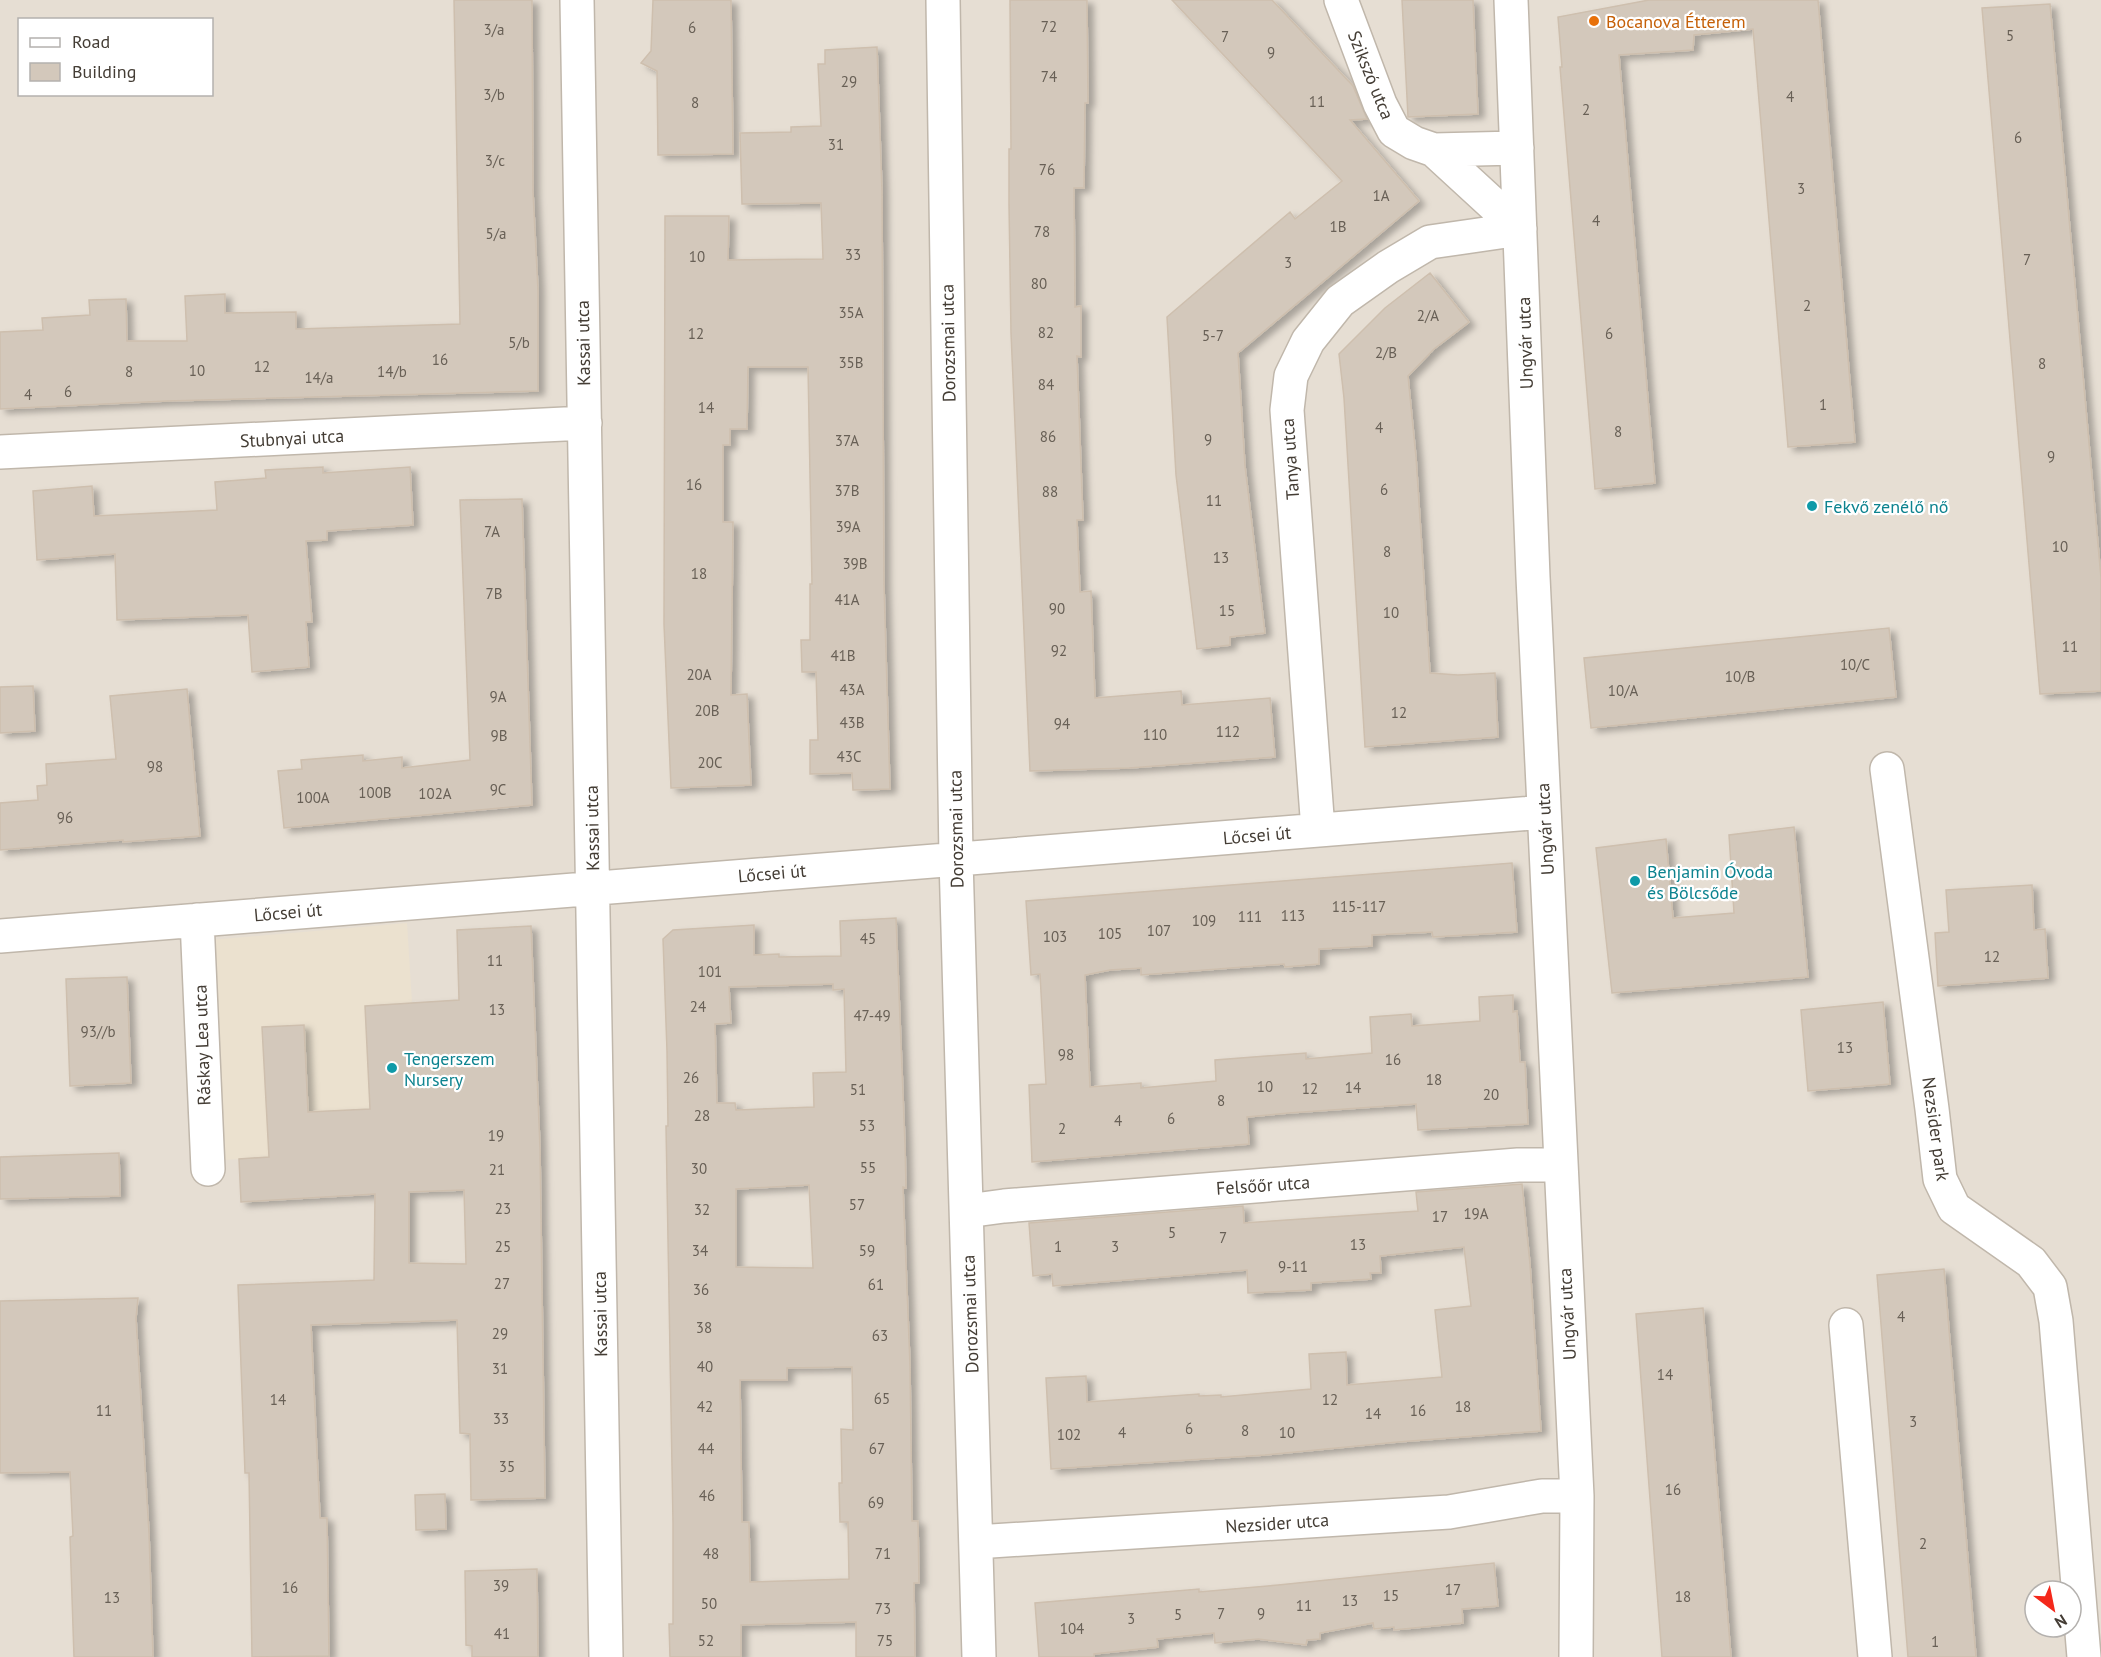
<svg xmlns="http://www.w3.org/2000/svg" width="2101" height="1657" viewBox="0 0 2101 1657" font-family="'PT Sans',sans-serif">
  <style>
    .residential { fill: #e6ded3; fill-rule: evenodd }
    .education { fill: #ebe1cf }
    .building { fill: #d3c8bb; stroke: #cebfae; stroke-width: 1.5; fill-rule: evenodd; filter: url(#shadow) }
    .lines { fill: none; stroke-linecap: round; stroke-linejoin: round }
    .minor-casing { stroke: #c0b7ab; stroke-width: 36 }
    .minor { stroke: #fff; stroke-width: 33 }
    .food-dot { fill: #e8710a; stroke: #fff; stroke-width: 2 }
    .culture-dot { fill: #0f9aa8; stroke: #fff; stroke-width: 2 }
    .labels { text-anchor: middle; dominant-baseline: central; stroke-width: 4.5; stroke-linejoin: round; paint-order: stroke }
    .number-label { font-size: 15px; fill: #686056 }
    .food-label { font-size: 18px; fill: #c56008; stroke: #fff; text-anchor: start }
    .street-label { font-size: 18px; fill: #443d35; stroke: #fff }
    .culture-label { font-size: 18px; fill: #0d838f; stroke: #fff; text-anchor: start }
  </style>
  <defs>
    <filter id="shadow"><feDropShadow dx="6" dy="4" stdDeviation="3" flood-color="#0004"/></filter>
  </defs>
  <rect width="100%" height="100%" fill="#f2ede5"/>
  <path class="residential" d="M0,0H2101V1657H0ZM20,20H212V94H20ZM2035,1591H2071V1627H2035Z"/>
  <path class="education" d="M407,923L412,1003L409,1150L223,1160L210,940Z"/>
  <path class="building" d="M454,0H532L533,192L538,290V391L167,401L0,409V332L43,330L42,318L90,315L89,300L126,299L127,341H187L185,296L225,294V313L296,312V329L460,324Z
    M653,0H731L733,154L658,155L657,71L641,63L651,51Z
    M1010,0H1087L1088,103H1085L1084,188H1074L1075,307L1081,306V357L1077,356L1083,520H1077L1080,592L1091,591L1095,698L1181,691L1182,705L1270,698L1275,757L1129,768L1030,771L1011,333L1009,204V149H1011Z
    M1172,0H1272L1353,86L1367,119L1350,120L1419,201L1238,353L1245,466L1265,633L1230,637V645L1197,649L1176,475L1167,317L1290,212L1295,219L1342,181Z
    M1402,0H1473L1478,114L1408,117Z
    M1649,0H1818L1855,442L1788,447L1753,29L1694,35L1693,50L1619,55L1655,483L1595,489L1560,67H1562L1558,17Z
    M2050,4L2101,578V691L2040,694L1982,8Z
    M877,47L882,191L884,585L890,789L853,790L852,773L810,774V740H818L816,672H802L801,640H810V584H812L808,367H748L747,429H730V445H723V522H733L731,695L747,694L751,785L671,788L664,624L665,216H729L728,260L823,259L821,203L742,204L740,133L791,132V127L821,126L818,64H825V50Z
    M1430,273L1469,322L1434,349L1408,376L1416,457L1430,673L1458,675L1495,673L1498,737L1365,747L1344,398L1339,354L1385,308Z
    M323,467V473L410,467L413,525L327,531V540L306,541L312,622H306L309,667L252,672L248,615L117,620L115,554L37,560L33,491L92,486L94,516L217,510L215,482L266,478L265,470Z
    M522,499L532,805L284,828L278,771L302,769L301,760L363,755V761L402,757V768L470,760L460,500Z
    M1889,628L1896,697L1591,728L1584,658Z
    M33,686L35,731L0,733V687Z
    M187,689L200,836L123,842V840L0,850V803L38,800L37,786L47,785L46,764L116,759L110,696Z
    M1794,827L1808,977L1612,993L1596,848L1666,839L1673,918L1734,913L1729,835Z
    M1512,863L1517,932L1433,937L1432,932L1372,935V946L1319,949V964L1285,967L1284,964L1141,975V968L1110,970L1085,975L1090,1087L1141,1083V1088L1216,1081L1215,1060L1306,1053V1059L1372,1053L1370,1017L1411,1014L1412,1026L1480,1021L1479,997L1513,995V1012L1517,1011L1520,1062H1525L1528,1124L1418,1130L1416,1104L1289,1113L1247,1117L1249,1144L1032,1162L1029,1085L1046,1084L1040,974L1031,975L1026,901Z
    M2032,885L2034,930L2045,929L2048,978L1938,986L1935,933L1949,932L1946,890Z
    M896,918L905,1144L906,1188L903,1187L910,1365L912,1521H918L919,1583H914L915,1657H856V1622L741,1625V1657H670L669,1624H673V1523L666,1126H668L667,1051L663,939L673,930L754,925V955L779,954V957L841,956L840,921ZM833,984V990L844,989L846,1072L813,1073L814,1107L736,1110L735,1103H717L715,1024L731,1023L729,987ZM809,1185L813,1268L736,1267V1189ZM852,1367L853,1430L841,1429L842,1483H839L840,1522H848L849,1579L750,1582L749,1522H742L740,1380H787V1368Z
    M531,926L540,1148L545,1498L471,1500L470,1434L460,1433L457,1320L311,1325L320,1518H327L329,1656L252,1657L249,1473H245L238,1285L374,1280L375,1194L241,1202L239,1159L269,1157L262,1027L304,1025L308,1112L370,1109L365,1006L459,1000L457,930ZM464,1190L466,1264L409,1263V1192Z
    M127,977L131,1083L70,1086L66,979Z
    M1883,1002L1890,1084L1808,1091L1801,1010Z
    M119,1153L120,1196L0,1199V1157Z
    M1522,1184L1530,1264L1541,1431L1398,1442L1265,1455L1051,1469L1046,1378L1086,1376L1087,1402L1199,1394V1396L1221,1395V1397L1311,1389L1309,1354L1346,1352L1347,1385L1442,1377L1435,1310L1471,1306L1464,1247L1380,1256L1381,1273H1370L1371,1279L1311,1283V1290L1248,1293L1247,1270L1053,1286L1052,1274L1033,1276L1029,1223L1243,1206L1244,1223L1418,1211L1416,1192Z
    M1944,1269L1976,1657H1908L1877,1275Z
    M138,1298L136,1318L149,1533L153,1657H74L70,1537L73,1536L70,1472L0,1473V1301Z
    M1703,1308L1731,1657H1662L1636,1314Z
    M445,1494L446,1529L416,1530L415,1495Z
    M1494,1563L1498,1606L1462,1609L1463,1623L1394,1630V1627L1374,1629L1373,1623L1320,1633V1639L1307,1640L1306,1645L1258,1639L1215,1643L1214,1633L1157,1639L1158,1647L1094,1654V1657H1039L1035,1603L1199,1589V1592L1278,1585Z
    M537,1569L538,1657H472V1646L466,1645L465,1571Z"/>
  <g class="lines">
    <defs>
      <path id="minor" d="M577,0L606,1657
        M943,0L956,859L979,1657
        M1341,0L1380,104L1394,131L1414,143L1434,150L1517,148
        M1511,0L1533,577L1577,1496L1576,1657
        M1434,150L1520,229
        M0,452L585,423
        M1887,769L1932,1109L1940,1179L1954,1208L2031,1262L2050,1287L2056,1321L2084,1657
        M1318,830L1287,410L1291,376L1308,341L1340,301L1388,267L1430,242L1520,229
        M197,920L208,1169
        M0,936L1544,812
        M967,1211L1004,1206L1518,1165H1560
        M1846,1325L1875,1657
        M976,1542L1449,1512L1542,1496H1577"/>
    </defs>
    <use href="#minor" class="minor-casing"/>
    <use href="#minor" class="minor"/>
  </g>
  <circle class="food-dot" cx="1594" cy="21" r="6"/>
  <g class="culture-dot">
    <circle cx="1812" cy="506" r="6"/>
    <circle cx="1635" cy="881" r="6"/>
    <circle cx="392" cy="1068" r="6"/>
  </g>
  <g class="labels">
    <g class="number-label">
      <text x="1049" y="26">72</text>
      <text x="692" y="27">6</text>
      <text x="494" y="29">3/a</text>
      <text x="2010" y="35">5</text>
      <text x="1225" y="36">7</text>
      <text x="1271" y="52">9</text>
      <text x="1049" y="76">74</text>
      <text x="849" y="81">29</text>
      <text x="494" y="94">3/b</text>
      <text x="1790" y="96">4</text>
      <text x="1317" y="101">11</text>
      <text x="695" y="102">8</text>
      <text x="1586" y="109">2</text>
      <text x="2018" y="137">6</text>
      <text x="836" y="144">31</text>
      <text x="495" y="160">3/c</text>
      <text x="1047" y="169">76</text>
      <text x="1801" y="188">3</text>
      <text x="1381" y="195">1A</text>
      <text x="1596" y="220">4</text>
      <text x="1338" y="226">1B</text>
      <text x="1042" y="231">78</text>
      <text x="496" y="233">5/a</text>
      <text x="853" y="254">33</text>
      <text x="697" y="256">10</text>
      <text x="2027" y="259">7</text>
      <text x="1288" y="262">3</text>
      <text x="1039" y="283">80</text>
      <text x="1807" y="305">2</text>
      <text x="851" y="312">35A</text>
      <text x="1428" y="315">2/A</text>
      <text x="1046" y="332">82</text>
      <text x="696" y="333">12</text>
      <text x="1609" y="333">6</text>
      <text x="1213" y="335">5-7</text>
      <text x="519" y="342">5/b</text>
      <text x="1386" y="352">2/B</text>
      <text x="440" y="359">16</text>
      <text x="851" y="362">35B</text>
      <text x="2042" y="363">8</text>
      <text x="262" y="366">12</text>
      <text x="197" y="370">10</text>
      <text x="129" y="371">8</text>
      <text x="392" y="371">14/b</text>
      <text x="319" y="377">14/a</text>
      <text x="1046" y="384">84</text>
      <text x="68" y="391">6</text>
      <text x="28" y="394">4</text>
      <text x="1823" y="404">1</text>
      <text x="706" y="407">14</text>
      <text x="1379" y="427">4</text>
      <text x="1618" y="431">8</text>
      <text x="1048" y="436">86</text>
      <text x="1208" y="439">9</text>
      <text x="847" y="440">37A</text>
      <text x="2051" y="456">9</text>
      <text x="694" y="484">16</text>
      <text x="1384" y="489">6</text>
      <text x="847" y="490">37B</text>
      <text x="1050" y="491">88</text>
      <text x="1214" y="500">11</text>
      <text x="848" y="526">39A</text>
      <text x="492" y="531">7A</text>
      <text x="2060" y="546">10</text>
      <text x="1387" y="551">8</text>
      <text x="1221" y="557">13</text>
      <text x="855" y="563">39B</text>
      <text x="699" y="573">18</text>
      <text x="494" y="593">7B</text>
      <text x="847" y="599">41A</text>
      <text x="1057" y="608">90</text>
      <text x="1227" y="610">15</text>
      <text x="1391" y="612">10</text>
      <text x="2070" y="646">11</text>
      <text x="1059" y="650">92</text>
      <text x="843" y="655">41B</text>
      <text x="1855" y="664">10/C</text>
      <text x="699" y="674">20A</text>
      <text x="1740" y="676">10/B</text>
      <text x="852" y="689">43A</text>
      <text x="1623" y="690">10/A</text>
      <text x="498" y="696">9A</text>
      <text x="707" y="710">20B</text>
      <text x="1399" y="712">12</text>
      <text x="852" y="722">43B</text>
      <text x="1062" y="723">94</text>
      <text x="1228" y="731">112</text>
      <text x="1155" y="734">110</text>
      <text x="499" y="735">9B</text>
      <text x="849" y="756">43C</text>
      <text x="710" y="762">20C</text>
      <text x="155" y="766">98</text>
      <text x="498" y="789">9C</text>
      <text x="375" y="792">100B</text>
      <text x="435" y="793">102A</text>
      <text x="313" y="797">100A</text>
      <text x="65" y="817">96</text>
      <text x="1359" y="906">115-117</text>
      <text x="1293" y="915">113</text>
      <text x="1250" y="916">111</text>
      <text x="1204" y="920">109</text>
      <text x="1159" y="930">107</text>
      <text x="1110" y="933">105</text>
      <text x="1055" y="936">103</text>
      <text x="868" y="938">45</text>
      <text x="1992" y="956">12</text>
      <text x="495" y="960">11</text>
      <text x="710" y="971">101</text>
      <text x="698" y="1006">24</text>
      <text x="497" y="1009">13</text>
      <text x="872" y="1015">47-49</text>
      <text x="98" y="1031">93//b</text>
      <text x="1845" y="1047">13</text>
      <text x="1066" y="1054">98</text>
      <text x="1393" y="1059">16</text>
      <text x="691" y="1077">26</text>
      <text x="1434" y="1079">18</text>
      <text x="1265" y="1086">10</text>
      <text x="1353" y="1087">14</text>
      <text x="1310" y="1088">12</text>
      <text x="858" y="1089">51</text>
      <text x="1491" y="1094">20</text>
      <text x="1221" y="1100">8</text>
      <text x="702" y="1115">28</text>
      <text x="1171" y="1118">6</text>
      <text x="1118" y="1120">4</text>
      <text x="867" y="1125">53</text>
      <text x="1062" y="1128">2</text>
      <text x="496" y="1135">19</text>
      <text x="868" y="1167">55</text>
      <text x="699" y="1168">30</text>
      <text x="497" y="1169">21</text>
      <text x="857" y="1204">57</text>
      <text x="503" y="1208">23</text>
      <text x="702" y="1209">32</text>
      <text x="1476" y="1213">19A</text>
      <text x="1440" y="1216">17</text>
      <text x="1172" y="1232">5</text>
      <text x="1223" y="1237">7</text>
      <text x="1358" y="1244">13</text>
      <text x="503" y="1246">25</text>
      <text x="1058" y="1246">1</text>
      <text x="1115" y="1246">3</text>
      <text x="700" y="1250">34</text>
      <text x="867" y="1250">59</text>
      <text x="1293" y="1266">9-11</text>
      <text x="502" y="1283">27</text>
      <text x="876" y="1284">61</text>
      <text x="701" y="1289">36</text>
      <text x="1901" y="1316">4</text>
      <text x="704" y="1327">38</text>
      <text x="500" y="1333">29</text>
      <text x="880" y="1335">63</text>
      <text x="705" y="1366">40</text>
      <text x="500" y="1368">31</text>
      <text x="1665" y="1374">14</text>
      <text x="882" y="1398">65</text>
      <text x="278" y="1399">14</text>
      <text x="1330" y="1399">12</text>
      <text x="705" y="1406">42</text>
      <text x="1463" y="1406">18</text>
      <text x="104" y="1410">11</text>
      <text x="1418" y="1410">16</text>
      <text x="1373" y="1413">14</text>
      <text x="501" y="1418">33</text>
      <text x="1913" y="1421">3</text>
      <text x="1189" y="1428">6</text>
      <text x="1245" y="1430">8</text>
      <text x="1122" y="1432">4</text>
      <text x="1287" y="1432">10</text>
      <text x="1069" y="1434">102</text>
      <text x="706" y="1448">44</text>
      <text x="877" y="1448">67</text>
      <text x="507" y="1466">35</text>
      <text x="1673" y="1489">16</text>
      <text x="707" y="1495">46</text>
      <text x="876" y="1502">69</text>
      <text x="1923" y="1543">2</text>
      <text x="711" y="1553">48</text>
      <text x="883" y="1553">71</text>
      <text x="501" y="1585">39</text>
      <text x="290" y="1587">16</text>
      <text x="1453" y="1589">17</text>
      <text x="1391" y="1595">15</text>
      <text x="1683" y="1596">18</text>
      <text x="112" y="1597">13</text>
      <text x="1350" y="1600">13</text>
      <text x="709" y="1603">50</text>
      <text x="1304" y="1605">11</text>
      <text x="883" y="1608">73</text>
      <text x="1221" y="1613">7</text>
      <text x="1261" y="1613">9</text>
      <text x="1178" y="1614">5</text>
      <text x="1131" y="1618">3</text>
      <text x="1072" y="1628">104</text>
      <text x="502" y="1633">41</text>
      <text x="706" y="1640">52</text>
      <text x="885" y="1640">75</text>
      <text x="1935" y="1641">1</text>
    </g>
    <g class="food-label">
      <text x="1606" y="21">Bocanova Étterem</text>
    </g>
    <g class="street-label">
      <text transform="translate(1371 75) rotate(68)">Szikszó utca</text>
      <text transform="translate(583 343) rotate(-91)">Kassai utca</text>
      <text transform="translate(948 343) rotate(-91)">Dorozsmai utca</text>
      <text transform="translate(1525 343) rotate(-92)">Ungvár utca</text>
      <text transform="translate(292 438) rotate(-3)">Stubnyai utca</text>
      <text transform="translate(1290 459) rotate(-94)">Tanya utca</text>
      <text transform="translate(592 828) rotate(-91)">Kassai utca</text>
      <text transform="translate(956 829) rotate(-91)">Dorozsmai utca</text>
      <text transform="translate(1545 829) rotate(-93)">Ungvár utca</text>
      <text transform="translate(1257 835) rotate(-5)">Lőcsei út</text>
      <text transform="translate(772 873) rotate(-5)">Lőcsei út</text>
      <text transform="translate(288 912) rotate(-5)">Lőcsei út</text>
      <text transform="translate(202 1045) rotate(-92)">Ráskay Lea utca</text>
      <text transform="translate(1936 1129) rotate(82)">Nezsider park</text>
      <text transform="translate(1263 1185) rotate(-4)">Felsőőr utca</text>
      <text transform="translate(600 1314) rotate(-91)">Kassai utca</text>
      <text transform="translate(970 1314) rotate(-92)">Dorozsmai utca</text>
      <text transform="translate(1567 1314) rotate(-93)">Ungvár utca</text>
      <text transform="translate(1277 1523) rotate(-4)">Nezsider utca</text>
    </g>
    <g class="culture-label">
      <text x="1824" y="506">Fekvő zenélő nő</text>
      <text x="1647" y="871">Benjamin Óvoda<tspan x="1647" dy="21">és Bölcsőde</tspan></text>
      <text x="404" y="1058">Tengerszem<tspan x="404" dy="21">Nursery</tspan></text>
    </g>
  </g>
  <rect x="18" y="18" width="195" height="78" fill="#ffffff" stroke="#b4b1ae" stroke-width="1.5"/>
  <rect x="30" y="38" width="30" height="9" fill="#ffffff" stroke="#b4b1ae" stroke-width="1.5"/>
  <text x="72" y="48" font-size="18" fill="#443d35">Road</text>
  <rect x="30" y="63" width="30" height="18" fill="#d3c8bb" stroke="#b4b1ae" stroke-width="1.5"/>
  <text x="72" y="78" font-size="18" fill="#443d35">Building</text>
  <g transform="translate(2053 1609) rotate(148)"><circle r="28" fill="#ffffff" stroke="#b4b1ae" stroke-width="1.5"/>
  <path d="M0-4.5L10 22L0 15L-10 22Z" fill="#f4281b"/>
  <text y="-9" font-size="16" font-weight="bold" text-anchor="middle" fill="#443d35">N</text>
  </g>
</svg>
